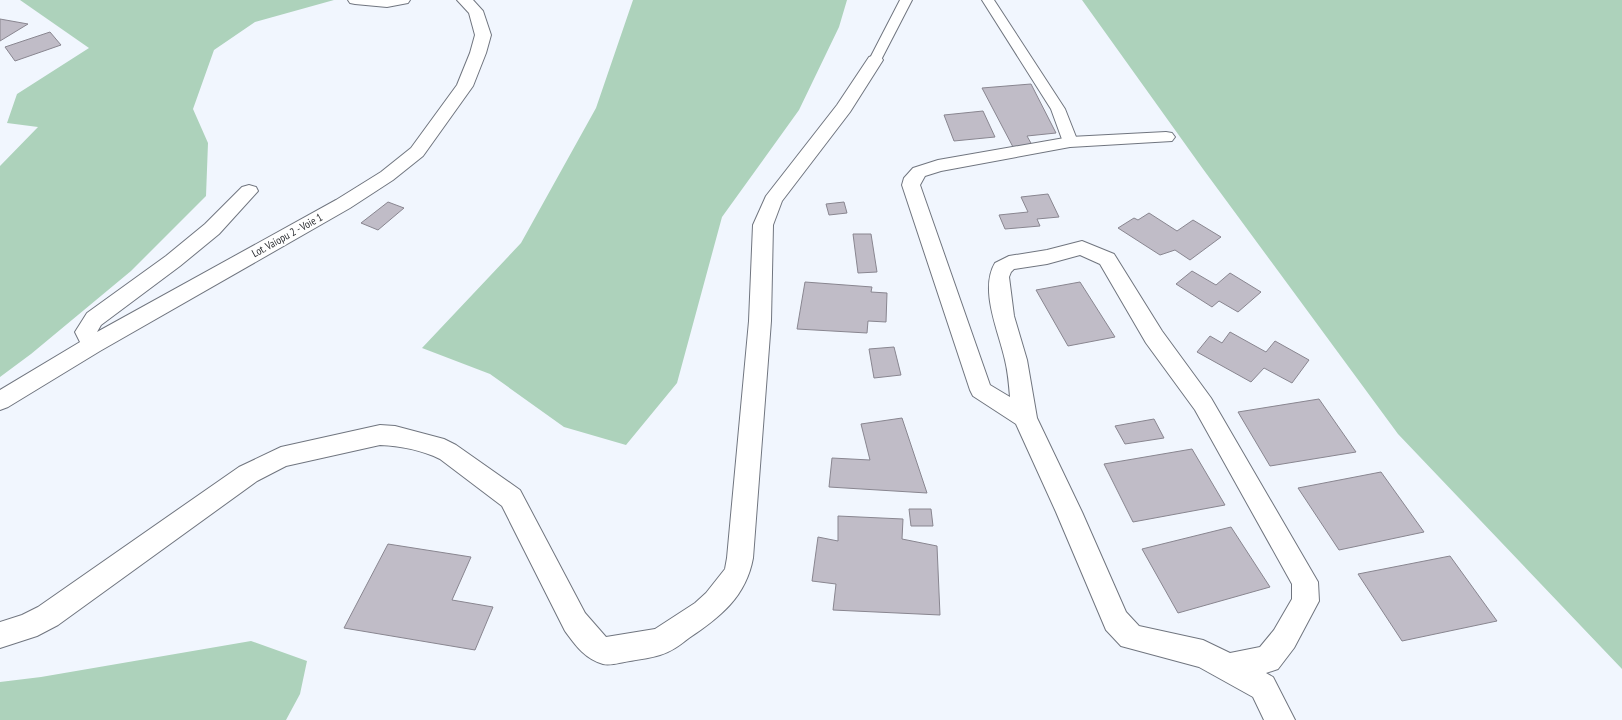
<svg xmlns="http://www.w3.org/2000/svg" width="1622" height="720" viewBox="0 0 1622 720" font-family="'PT Sans Narrow',sans-serif">
  <style>
    .forest { fill: #add2bb }
    .building { fill: #c0bcc7; stroke: #898690 }
    .lines { fill: none; stroke-linecap: round; stroke-linejoin: round }
    .lane-casing { stroke: #70757f; stroke-width: 2 }
    .street-casing { stroke: #70757f; stroke-width: 2 }
    .lane { fill: #fff; fill-rule: evenodd }
    .street { fill: #fff; fill-rule: evenodd }
    .labels { text-anchor: middle; dominant-baseline: central; stroke-width: 4; stroke-linejoin: round; paint-order: stroke }
    .street-label { font-size: 11px; fill: #2e3034; stroke: #fff }
  </style>
  <rect width="100%" height="100%" fill="#f1f6fe"/>
  <path class="forest" d="M20,0H334L255,22L214,50L193,109L208,143L206,196L131,271L31,354L0,377V166L38,127L7,123L17,94L89,48Z
    M633,0H847L839,27L799,110L722,217L677,383L626,445L564,427L490,374L422,348L521,243L596,108Z
    M1082,0H1622V669L1398,434L1203,169Z
    M251,641L307,661L300,694L286,720H0V682L41,677Z"/>
  <path class="building" d="M0,19L28,24L0,41Z
    M50,32L61,45L15,61L5,47Z
    M1031,84L1056,133L1027,136L1032,145L1013,147L982,88Z
    M983,111L995,137L954,141L944,115Z
    M1048,194L1059,217L1037,219L1040,226L1005,229L999,215L1028,212L1021,197Z
    M388,202L404,208L378,230L361,223Z
    M844,202L847,213L829,215L826,204Z
    M1149,213L1177,231L1193,220L1221,237L1190,260L1175,250L1160,255L1118,228L1134,218L1138,220Z
    M853,234H871L877,272L858,273Z
    M1192,271L1216,285L1230,273L1261,292L1238,312L1219,301L1212,307L1176,284Z
    M805,282L872,287L871,292L887,293L886,322L868,321L867,333L797,329Z
    M1080,282L1115,337L1068,346L1036,290Z
    M1230,332L1266,352L1275,341L1309,360L1292,383L1264,368L1251,382L1197,352L1210,336L1222,343Z
    M894,347L901,375L874,378L869,349Z
    M1319,399L1356,452L1270,466L1238,412Z
    M902,418L927,493L829,487L832,458L870,460L861,424Z
    M1154,419L1164,438L1125,444L1115,426Z
    M1192,449L1225,505L1133,522L1104,464Z
    M1381,472L1424,532L1339,550L1298,488Z
    M909,509H931L933,526H911Z
    M838,516L903,519L902,539L937,546L940,615L833,610L836,584L812,581L818,537L838,541Z
    M1231,527L1270,587L1178,613L1142,549Z
    M388,544L471,557L452,600L493,607L475,650L344,628Z
    M1450,556L1497,621L1402,641L1358,574Z"/>
  <g class="lines">
    <defs>
      <path id="lane" d="M900,0H912L881,60L879,63H871L869,60Z
        M982,0H994L1065,109L1078,142L1076,145H1065L1063,142L1051,109Z"/>
      <path id="street" d="M348,0H410L408,3L387,7L355,4L350,3Z
        M457,0H473L483,11L491,35L486,53L473,86L423,156L393,180L350,208L100,351L8,407L0,410V390L80,342L75,332L87,313L166,256L205,224L242,187L249,185L256,187L258,191L219,234L180,266L101,325L97,332L336,200L381,172L411,148L457,85L470,53L475,35L469,13Z
        M875,55L881,57L883,60L850,112L782,201L773,225L771,321L753,558C746,597 720,617 689,638C680,645 671,652 660,655C651,658 640,659 630,661C622,662 611,666 603,664C585,659 576,646 565,631L502,506L440,459C422,450 400,446 380,445L286,466L257,481L58,625L37,636L0,648V622L22,615L38,607L239,467L281,447L380,425L395,426L444,439L456,445L520,490L585,613L606,637L655,629L695,603L706,593L725,569L727,558L749,321L753,225L766,196L837,105L869,57Z
        M1166,132L1172,133L1175,137L1172,141L1070,147L941,171L925,176L920,185L990,385L1010,397C1009,385 1008,372 1005,360C999,332 979,290 995,263L1009,256L1047,250L1082,241L1114,254L1162,331L1211,398L1318,582L1319,601L1294,648L1278,669L1266,673L1273,677L1295,720H1264L1253,697L1199,667L1121,646L1106,630L1056,512L1016,424L973,396L970,390L902,185L904,178L913,168L938,160L1070,137ZM1080,255L1100,264L1146,343L1195,410L1292,584V599L1274,630L1260,647L1230,653L1203,640L1139,626L1126,612L1082,512L1037,418L1027,360L1014,316L1009,277L1011,272L1014,269L1047,264Z"/>
    </defs>
    <use href="#lane" class="lane-casing"/>
    <use href="#street" class="street-casing"/>
    <use href="#lane" class="lane"/>
    <use href="#street" class="street"/>
  </g>
  <g class="labels">
    <g class="street-label">
      <text transform="translate(287 235) rotate(-29)">Lot. Vaiopu 2 - Voie 1</text>
    </g>
  </g>
</svg>
